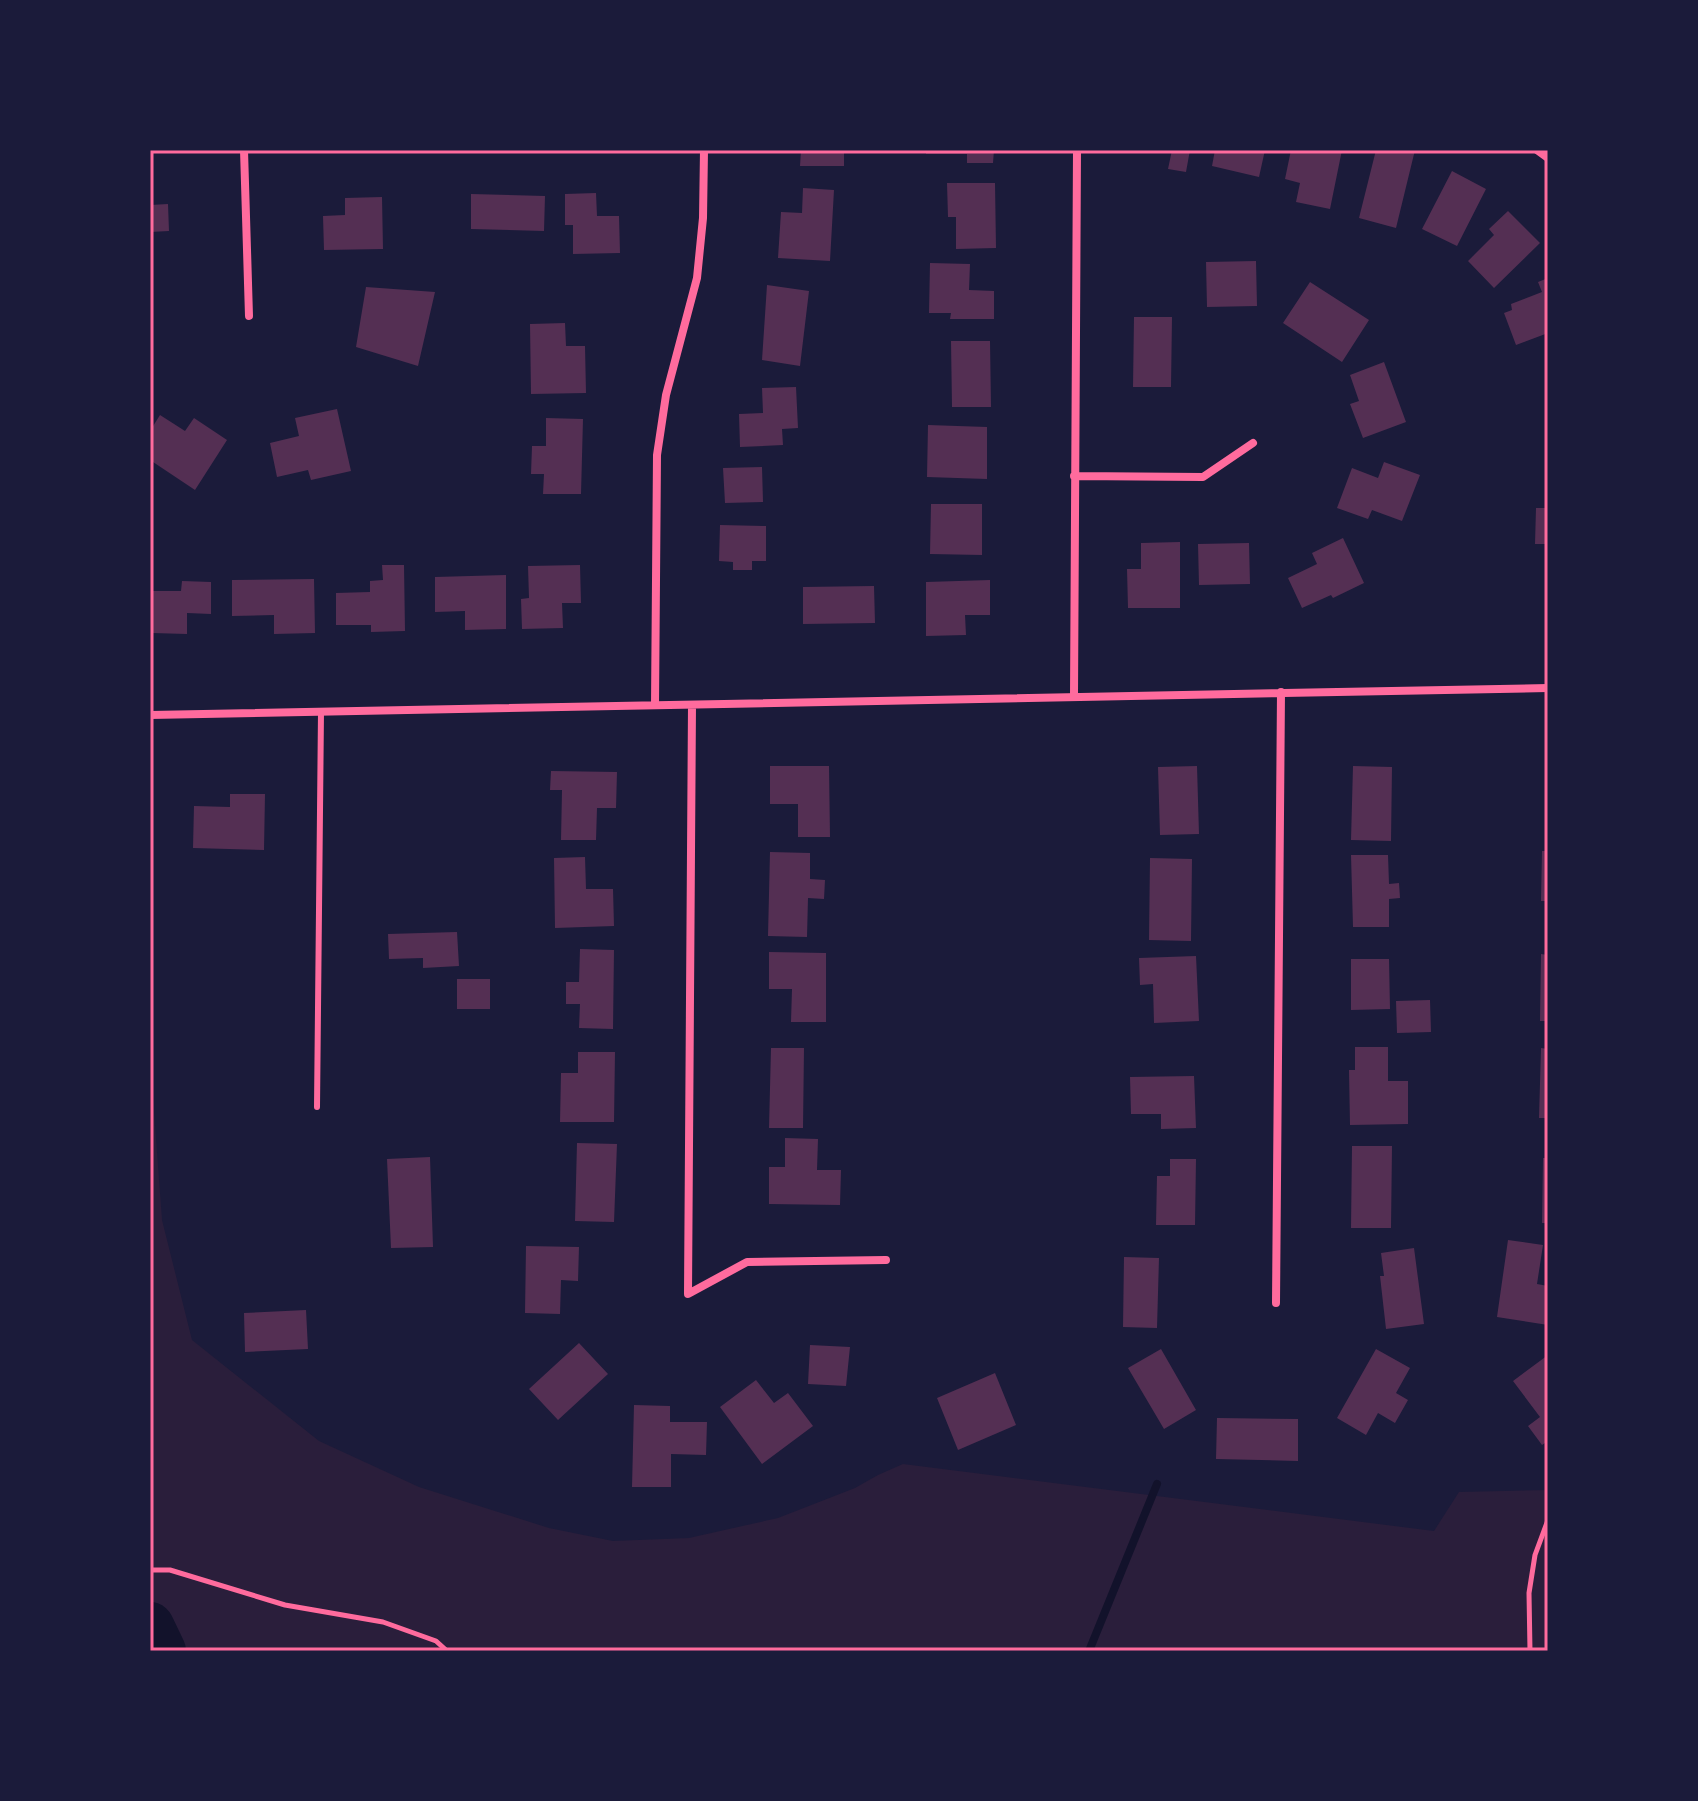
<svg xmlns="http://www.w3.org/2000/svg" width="1698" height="1801" viewBox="0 0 1698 1801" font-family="'Sofia Sans Condensed',sans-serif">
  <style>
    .green { fill: #2a1e3b }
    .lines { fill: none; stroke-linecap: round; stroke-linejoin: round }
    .stream { stroke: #12122b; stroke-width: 8 }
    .river { stroke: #12122b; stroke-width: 48 }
    .building { fill: #542f53 }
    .path { stroke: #ff6b9d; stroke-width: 5 }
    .service { stroke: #ff6b9d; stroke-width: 6 }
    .minor { stroke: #ff6b9d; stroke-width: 8 }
    .neatline { fill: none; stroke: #ff6b9d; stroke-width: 3 }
  </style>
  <rect width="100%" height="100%" fill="#1b1b3a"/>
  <path class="green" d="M150,1058L162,1220L192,1340L319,1441L419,1487L549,1528L613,1541L689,1538L778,1518L855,1488L878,1475L903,1464L1434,1531L1459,1492L1548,1490V1651H150Z"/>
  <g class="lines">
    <path class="stream" d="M1089,1651L1157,1484"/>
    <path class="river" d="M150,1626L162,1651"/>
  </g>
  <path class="building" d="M801,150H844V166H800Z
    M926,150H994L993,163H967V154H926Z
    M1172,150H1190L1186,172L1168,169Z
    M1215,150H1265L1259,177L1212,166Z
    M1291,150H1342L1330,209L1296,202L1300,183L1285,179Z
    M1376,150H1415L1396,228L1359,218Z
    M1452,171L1486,189L1457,246L1422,229Z
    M947,183H995L996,248L956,249V217H948Z
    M803,188L834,190L830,261L778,258L781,212L802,213Z
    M596,193L597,216H619L620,253L573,254V225H565V194Z
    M471,194L545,196L544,231L471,229Z
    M382,197L383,249L324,250L323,216L345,215V198Z
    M168,204L169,231L150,232V205Z
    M1508,211L1540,243L1494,288L1468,261L1494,235L1489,229Z
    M1256,261L1257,306L1207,307L1206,262Z
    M930,263L970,264L969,290L994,291V319H950L951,313H929Z
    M1548,278V333L1516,345L1504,313L1512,310L1511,304L1542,292L1538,282Z
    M1310,282L1369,320L1342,362L1283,323Z
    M767,285L809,291L800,366L762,360Z
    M366,287L435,292L418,366L356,347Z
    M1134,317H1172L1171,387H1133Z
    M565,323L566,346H585L586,393L531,394L530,324Z
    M951,341H990L991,407H952Z
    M1384,362L1406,422L1363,438L1350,404L1359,401L1350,375Z
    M796,387L798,428L782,429L783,445L740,447L739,414L763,413L762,388Z
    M337,409L351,471L311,480L308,470L277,477L270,443L299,436L295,418Z
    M160,415L185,431L194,418L227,440L195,490L150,460V431Z
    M546,418L583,419L581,494H543L544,474H531L532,446H546Z
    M928,425L987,427V479L927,477Z
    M1384,462L1420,475L1402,521L1372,510L1368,519L1337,508L1352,468L1378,478Z
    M762,467L763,502L725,503L723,468Z
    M931,504H982V555L930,554Z
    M1536,508H1548V544H1535Z
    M720,525L766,526V561H752V570H733V562L719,561Z
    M1343,538L1364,583L1333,598L1331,595L1302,608L1288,578L1317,564L1312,553Z
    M1180,542V608H1128L1127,569H1141V543Z
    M1249,543L1250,584L1199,585L1198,544Z
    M382,565H404L405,631L371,632V625H336V593L370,592V581L383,580Z
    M580,565L581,603H562L563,628L522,629L521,599L529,598L528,566Z
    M506,575V629L465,630V611L435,612V577Z
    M314,579L315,633L274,634V615L232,616V580Z
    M990,580V615H965L966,635L926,636V582Z
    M182,581L211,582V614L187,613V634L152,633V591H181Z
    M874,586L875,623L803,624V587Z
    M770,766H829L830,837H798V804H770Z
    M1197,766L1199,834L1160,835L1158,767Z
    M1353,766L1392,767L1391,841L1351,840Z
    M551,771L617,772L616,808H597L596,840H561L562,790H550Z
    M230,794H265L264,850L193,848L194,806L230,807Z
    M1542,851H1548V901H1541Z
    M770,852L810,853V879L825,880L824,899L808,898L807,937L768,936Z
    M1351,855H1388L1389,884L1399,883L1400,898L1389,899V927H1353Z
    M585,857L586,889H613L614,926L555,928L554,858Z
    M1150,858L1192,859L1191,941L1149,940Z
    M457,932L459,966L423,968V958L389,959L388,934Z
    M580,949L614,950L613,1029L579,1028L580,1004H566V982H579Z
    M769,952L826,953V1022H791L792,989H769Z
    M1541,954L1548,955V1021H1540Z
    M1196,956L1199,1021L1154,1023L1153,984L1140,985L1139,958Z
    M1351,959H1389L1390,1009L1351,1010Z
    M457,979H490V1009H457Z
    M1430,1000L1431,1032L1397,1033L1396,1001Z
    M1355,1047H1388V1081H1408V1124L1350,1125L1349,1070H1355Z
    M771,1048H804L803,1128H769Z
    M1541,1048L1548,1049V1118H1539Z
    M578,1052H615L614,1122H560L561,1073H578Z
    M1194,1076L1196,1128L1161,1129V1114H1131L1130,1077Z
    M785,1138L818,1139L817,1170H841L840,1205L769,1204V1167H785Z
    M577,1143L617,1144L614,1222L575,1221Z
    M1352,1146H1392L1391,1228H1351Z
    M430,1157L433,1247L391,1248L387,1159Z
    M1543,1158H1548V1223H1542Z
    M1170,1159H1196L1195,1225H1156L1157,1176H1170Z
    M1508,1240L1543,1245L1537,1284L1548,1286V1325L1497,1317Z
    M526,1246L579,1247L578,1281L561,1280L560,1314L525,1313Z
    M1414,1248L1424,1324L1386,1329L1380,1276H1384L1381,1253Z
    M1124,1257L1159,1258L1157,1328L1123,1327Z
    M306,1310L308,1349L245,1352L244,1313Z
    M579,1343L608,1374L558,1420L529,1389Z
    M810,1345L850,1347L846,1386L808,1384Z
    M1161,1349L1196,1410L1164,1429L1128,1368Z
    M1376,1349L1410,1368L1396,1393L1408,1400L1395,1423L1378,1413L1366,1435L1337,1418Z
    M1548,1355V1441L1542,1445L1528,1426L1540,1417L1513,1381Z
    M995,1373L1016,1425L958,1450L937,1398Z
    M756,1380L774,1403L788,1393L813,1426L762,1464L720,1407Z
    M634,1405L670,1406V1422H707L706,1455L671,1454V1487H632Z
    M1217,1418L1298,1419V1461L1216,1459Z"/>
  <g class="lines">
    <path class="path" d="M150,1570H170L285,1605L383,1622L436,1641L447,1651
      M1530,1651L1529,1593L1535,1555L1548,1520"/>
    <path class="service" d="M317,1107L321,712"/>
    <path class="minor" d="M244,150L249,316
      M1537,150L1548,158
      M1074,476L1203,477L1253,443
      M1074,697L1077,150
      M655,705L657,455L666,395L697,278L703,218L704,150
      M692,705L688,1294L747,1262L886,1260
      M150,715L1548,688
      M1276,1303L1281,692"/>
  </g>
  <rect width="1698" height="1801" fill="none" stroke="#1b1b3a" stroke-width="304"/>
  <rect x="152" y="152" width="1394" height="1497" class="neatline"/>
</svg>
